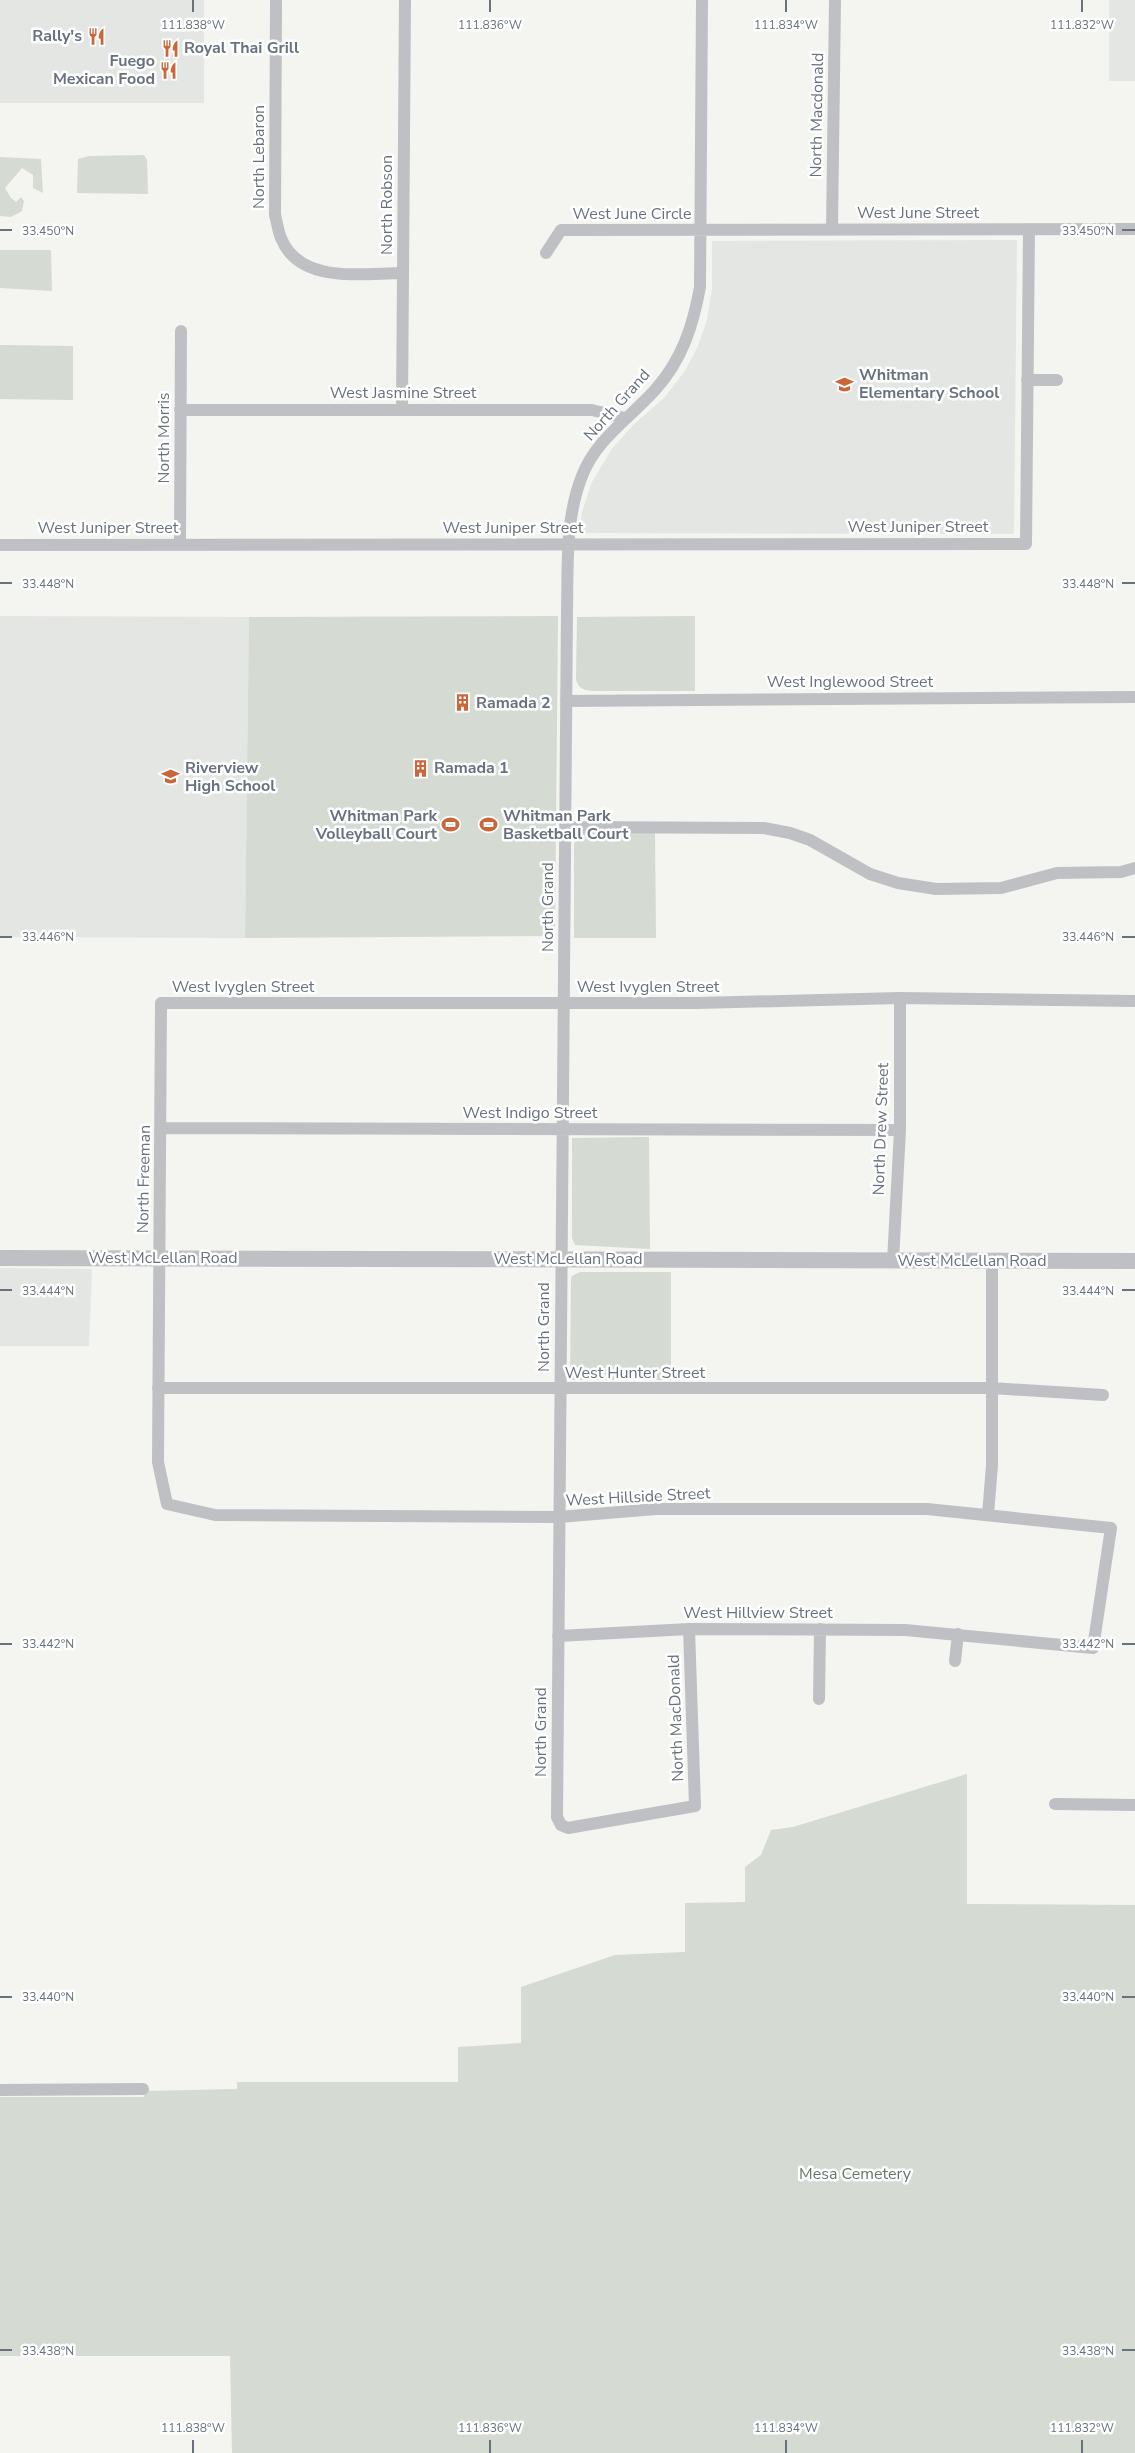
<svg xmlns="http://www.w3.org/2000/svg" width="1135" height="2453" viewBox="0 0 1135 2453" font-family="'Nunito Sans',sans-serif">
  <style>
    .built { fill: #e4e6e4 }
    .green { fill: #d5dad2 }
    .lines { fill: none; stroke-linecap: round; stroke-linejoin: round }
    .minor { stroke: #bec0c4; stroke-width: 12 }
    .tertiary { stroke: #bec0c4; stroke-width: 16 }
    .ticks { fill: none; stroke: #67727e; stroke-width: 2 }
    .labels { text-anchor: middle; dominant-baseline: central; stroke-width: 5; stroke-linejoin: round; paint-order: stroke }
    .poi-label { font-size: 16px; font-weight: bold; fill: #67727e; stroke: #fff; text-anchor: start }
    .street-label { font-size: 16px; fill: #67727e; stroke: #fff }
    .park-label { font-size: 16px; fill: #677665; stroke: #fff }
    .ticks-label { font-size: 12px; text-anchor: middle; fill: #67727e; stroke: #fff; stroke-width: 5; stroke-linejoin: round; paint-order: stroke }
  </style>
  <rect width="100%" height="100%" fill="#f4f4f1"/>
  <path class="built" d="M0,0H204V103H0Z
    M1109,0H1135V81H1109Z
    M1017,240L1014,534L580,533L582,512L592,482L611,450L633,425L664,398L685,371L698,346L707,320L712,288V241Z
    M0,616L249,617L245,938L0,937Z
    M0,1268L92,1269L89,1346H0Z"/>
  <path class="green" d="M144,155L147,160L148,194L77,193L78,159L89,156Z
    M0,157L41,159L43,193L33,188V175L22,168L5,188L11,198L16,202L21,197L24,201L22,211L11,217L0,216Z
    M0,250H51L52,291L0,288Z
    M0,345L73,346V400L0,399Z
    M558,616L555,936L245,938L249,617Z
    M695,616V691H592C584,690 579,689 576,680L577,617Z
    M582,833H655L656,938H574V844L578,834Z
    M649,1137L650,1249L575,1245L572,1238V1138Z
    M580,1272H671V1380H570L571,1280L572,1276Z
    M967,1774V1904L1135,1905V2453H232L230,2356H0V2097H144L145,2091L237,2089V2082H458V2047L521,2043V1987L615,1955L685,1952V1903L745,1902V1867L761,1855L771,1830L793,1827Z"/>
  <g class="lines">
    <path class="minor" d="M276,0L275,215C277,222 278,231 281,238C300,285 363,273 403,273
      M832,230L835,0
      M546,253L561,230L1135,229
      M1027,380H1057
      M180,410H592L624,418
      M402,410L405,0
      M0,545L1026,544L1029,229
      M180,545L181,331
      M566,701L1135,697
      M565,827L764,828L790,833L810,840L870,874L898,883L936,889L1001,888L1057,873L1121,872L1135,868
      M161,1128L900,1130
      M893,1261L900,1130V998
      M158,1388H992L1103,1395
      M988,1515L992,1465V1261
      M689,1629L695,1806L568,1828L561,1825L557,1817L567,611C568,565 565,519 582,476C596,439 630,418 655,390C682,360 693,326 700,287L702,0
      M558,1636L689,1629L905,1630L1093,1648L1111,1528L927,1509H656L559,1517L215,1515L167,1504L158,1462L161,1003H698L900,998L1135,1001
      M955,1661L958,1634
      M819,1699L820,1629
      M1055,1804L1135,1805
      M0,2090L143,2089"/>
    <path class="tertiary" d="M0,1258L1135,1261"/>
  </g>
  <path class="ticks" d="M193,0V12M490,0V12M786,0V12M1082,0V12M0,230H12M1122,230H1135M0,583H12M1122,583H1135M0,937H12M1122,937H1135M0,1290H12M1122,1290H1135M0,1644H12M1122,1644H1135M0,1997H12M1122,1997H1135M0,2350H12M1122,2350H1135M193,2440V2453M490,2440V2453M786,2440V2453M1082,2440V2453"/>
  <defs>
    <symbol id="restaurant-bare" viewBox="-9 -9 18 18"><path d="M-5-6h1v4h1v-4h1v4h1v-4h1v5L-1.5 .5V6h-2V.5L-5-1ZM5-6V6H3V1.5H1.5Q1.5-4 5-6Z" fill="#cb663a" stroke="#fff" stroke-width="2.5" paint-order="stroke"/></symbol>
    <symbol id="school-bare" viewBox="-9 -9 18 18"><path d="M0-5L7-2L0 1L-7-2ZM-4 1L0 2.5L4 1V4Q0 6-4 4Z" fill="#cb663a" stroke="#fff" stroke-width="2.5" paint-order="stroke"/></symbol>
    <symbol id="building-bare" viewBox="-9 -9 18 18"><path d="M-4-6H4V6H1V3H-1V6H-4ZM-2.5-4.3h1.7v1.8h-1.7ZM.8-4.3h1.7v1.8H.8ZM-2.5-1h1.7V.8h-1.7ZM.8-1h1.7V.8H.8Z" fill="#cb663a" stroke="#fff" stroke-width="2.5" paint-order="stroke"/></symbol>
    <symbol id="stadium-bare" viewBox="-9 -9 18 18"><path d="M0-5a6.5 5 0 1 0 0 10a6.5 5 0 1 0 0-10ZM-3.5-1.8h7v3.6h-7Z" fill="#cb663a" stroke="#fff" stroke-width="2.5" paint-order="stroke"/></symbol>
  </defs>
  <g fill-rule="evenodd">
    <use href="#restaurant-bare" x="84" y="24" width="25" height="25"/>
    <use href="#restaurant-bare" x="158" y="36" width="25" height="25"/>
    <use href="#restaurant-bare" x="156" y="58" width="25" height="25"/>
    <use href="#school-bare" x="832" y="372" width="25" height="25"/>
    <use href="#building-bare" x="450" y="690" width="25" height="25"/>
    <use href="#building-bare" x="408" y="756" width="25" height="25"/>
    <use href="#school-bare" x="158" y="764" width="25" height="25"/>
    <use href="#stadium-bare" x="438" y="812" width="25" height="25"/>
    <use href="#stadium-bare" x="476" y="812" width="25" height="25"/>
  </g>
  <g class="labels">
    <g class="poi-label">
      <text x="82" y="36" text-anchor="end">Rally's</text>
      <text x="184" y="48">Royal Thai Grill</text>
      <text x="155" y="61" text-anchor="end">Fuego<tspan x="155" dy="18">Mexican Food</tspan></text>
      <text x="859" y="375">Whitman<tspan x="859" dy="18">Elementary School</tspan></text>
      <text x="476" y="703">Ramada 2</text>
      <text x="185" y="768">Riverview<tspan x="185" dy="18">High School</tspan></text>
      <text x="434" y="768">Ramada 1</text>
      <text x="437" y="816" text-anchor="end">Whitman Park<tspan x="437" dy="18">Volleyball Court</tspan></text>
      <text x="503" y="816">Whitman Park<tspan x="503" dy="18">Basketball Court</tspan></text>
    </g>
    <g class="street-label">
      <text transform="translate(817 115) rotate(-89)">North Macdonald</text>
      <text transform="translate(259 157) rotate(-90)">North Lebaron</text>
      <text transform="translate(387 205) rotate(-90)">North Robson</text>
      <text x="918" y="213">West June Street</text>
      <text x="632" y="214">West June Circle</text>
      <text x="403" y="393">West Jasmine Street</text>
      <text transform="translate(617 405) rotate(-48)">North Grand</text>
      <text transform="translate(164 438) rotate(-90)">North Morris</text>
      <text x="918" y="527">West Juniper Street</text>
      <text x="108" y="528">West Juniper Street</text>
      <text x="513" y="528">West Juniper Street</text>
      <text x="850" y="682">West Inglewood Street</text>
      <text transform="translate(548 907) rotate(-90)">North Grand</text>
      <text x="243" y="987">West Ivyglen Street</text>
      <text x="648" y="987">West Ivyglen Street</text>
      <text x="530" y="1113">West Indigo Street</text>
      <text transform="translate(881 1129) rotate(-88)">North Drew Street</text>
      <text transform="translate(144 1179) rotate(-89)">North Freeman</text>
      <text x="163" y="1258">West McLellan Road</text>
      <text x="568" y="1259">West McLellan Road</text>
      <text x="972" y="1261">West McLellan Road</text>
      <text transform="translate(544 1327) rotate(-90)">North Grand</text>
      <text x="635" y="1373">West Hunter Street</text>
      <text transform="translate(638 1497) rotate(-3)">West Hillside Street</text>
      <text x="758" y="1613">West Hillview Street</text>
      <text transform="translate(676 1718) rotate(-92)">North MacDonald</text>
      <text transform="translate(541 1732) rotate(-90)">North Grand</text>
    </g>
    <g class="park-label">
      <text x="855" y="2174">Mesa Cemetery</text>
    </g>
  </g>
  <g class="ticks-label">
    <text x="193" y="29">111.838°W</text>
    <text x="490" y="29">111.836°W</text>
    <text x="786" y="29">111.834°W</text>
    <text x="1082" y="29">111.832°W</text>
    <text x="48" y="235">33.450°N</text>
    <text x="1088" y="235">33.450°N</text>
    <text x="48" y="588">33.448°N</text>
    <text x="1088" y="588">33.448°N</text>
    <text x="48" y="941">33.446°N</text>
    <text x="1088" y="941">33.446°N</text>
    <text x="48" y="1295">33.444°N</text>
    <text x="1088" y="1295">33.444°N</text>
    <text x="48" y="1648">33.442°N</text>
    <text x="1088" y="1648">33.442°N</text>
    <text x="48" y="2001">33.440°N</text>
    <text x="1088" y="2001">33.440°N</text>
    <text x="48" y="2355">33.438°N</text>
    <text x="1088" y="2355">33.438°N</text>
    <text x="193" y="2432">111.838°W</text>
    <text x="490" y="2432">111.836°W</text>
    <text x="786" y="2432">111.834°W</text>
    <text x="1082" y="2432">111.832°W</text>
  </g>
</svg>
